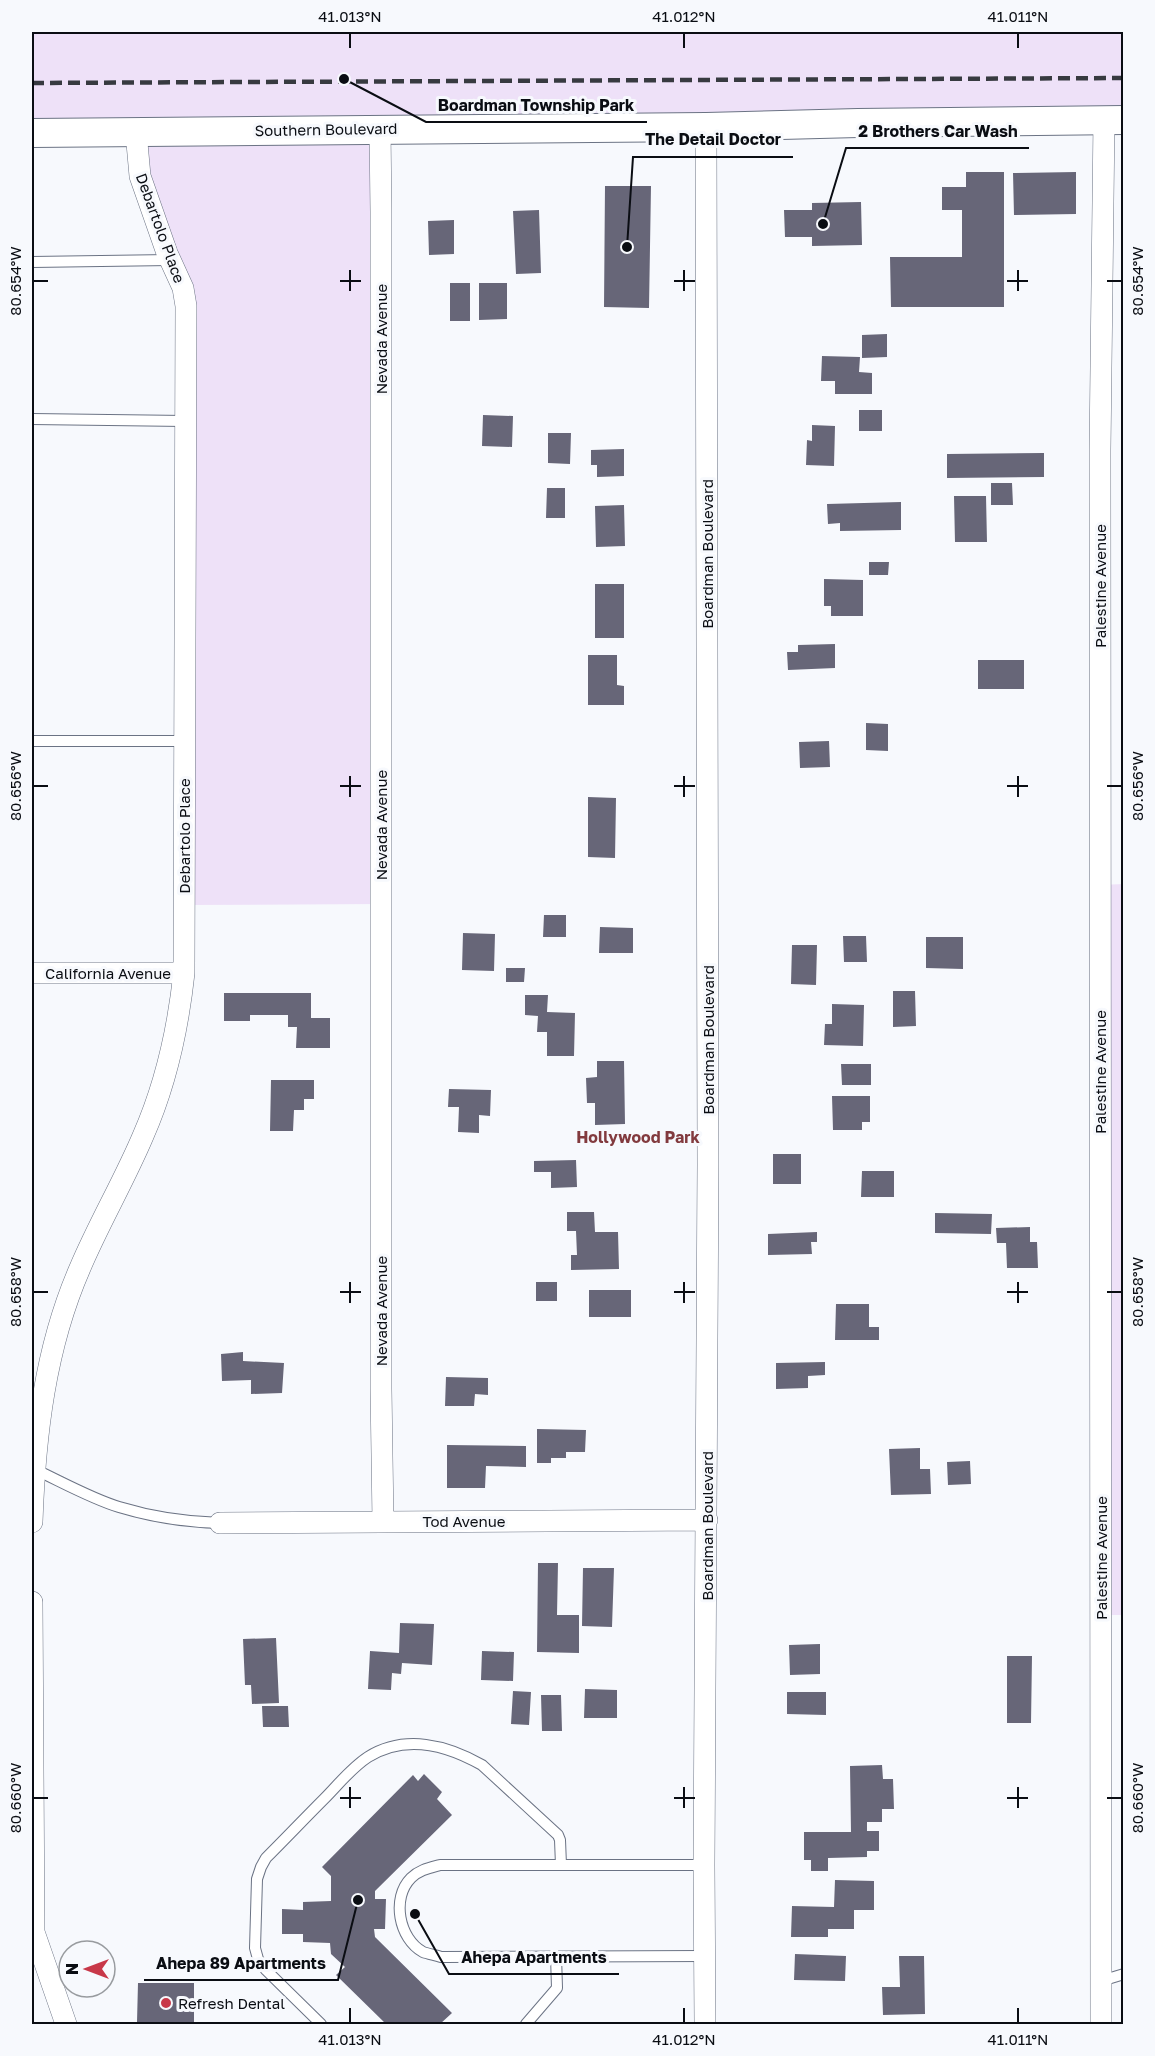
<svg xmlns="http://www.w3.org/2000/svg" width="1155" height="2056" viewBox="0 0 1155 2056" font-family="'Golos Text',sans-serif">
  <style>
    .green { fill: #eee1f8 }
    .building { fill: #676678 }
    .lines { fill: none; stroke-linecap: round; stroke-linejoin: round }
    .lane-casing { stroke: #6b7384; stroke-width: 12 }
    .street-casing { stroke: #6b7384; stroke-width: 22 }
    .secondary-casing { stroke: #6b7384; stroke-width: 30 }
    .lane { stroke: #fff; stroke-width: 10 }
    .street { stroke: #fff; stroke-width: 21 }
    .secondary { stroke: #fff; stroke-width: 28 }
    .rail { stroke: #373a40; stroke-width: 4.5; stroke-dasharray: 12 6; stroke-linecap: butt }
    .ticks { fill: none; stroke: #0a0d13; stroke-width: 2 }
    .poi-dot { fill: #c83849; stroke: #f7f9fd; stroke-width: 2 }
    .labels { text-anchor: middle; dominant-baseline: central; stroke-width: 6; stroke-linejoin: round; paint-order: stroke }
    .street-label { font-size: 15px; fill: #0a0d13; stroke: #f7f9fd }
    .poi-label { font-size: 15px; fill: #0a0d13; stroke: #f7f9fd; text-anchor: start }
    .neighbourhood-label { font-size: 16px; font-weight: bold; fill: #823a3e; stroke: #f7f9fd }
    .leader { fill: none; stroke: #0a0d13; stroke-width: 2 }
    .callout-dot { fill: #0a0d13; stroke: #f7f9fd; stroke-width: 2 }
    .callout-label { font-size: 16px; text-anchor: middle; font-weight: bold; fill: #0a0d13; stroke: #f7f9fd; stroke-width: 6; stroke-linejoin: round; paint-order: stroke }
    .neatline { fill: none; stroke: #0a0d13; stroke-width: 2 }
    .ticks-label { font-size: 15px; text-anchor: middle; fill: #0a0d13 }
  </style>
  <rect width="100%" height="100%" fill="#f7f9fd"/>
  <path class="green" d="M32,32H1123V120L380,129L381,904L184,905L186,306L136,132L32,133Z
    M1124,884L1123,1615H1101L1100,885Z"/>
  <path class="building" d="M966,172H1004V307H891L890,257H962V210H942V187H966Z
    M1076,172V214L1014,215L1013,173Z
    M605,186H651L649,308L604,307Z
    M861,202L862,245L812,246V237H785L784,210H812V203Z
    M539,210L541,273L516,274L513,211Z
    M454,220V254L429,255L428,221Z
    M450,283H470V321H450Z
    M479,283H507V319L479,320Z
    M887,334V357L862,358V335Z
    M822,356L860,357L859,372L872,373V394H835V381H821Z
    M859,410H882V431H859Z
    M483,415L513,416L512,447L482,446Z
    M812,425L835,426L834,466L806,465L807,440L812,441Z
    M548,433H571L570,464L548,463Z
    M624,449V476L597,477V465H591V450Z
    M1044,453V477L947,478V454Z
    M991,483H1012L1013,505H991Z
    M547,488H565V518H546Z
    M954,496H986L987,542H955Z
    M901,502V530L840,531V523L828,524L827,504Z
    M624,505L625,546L596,547L595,506Z
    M869,562H889L888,575H869Z
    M824,579L863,580V616H831V606H824Z
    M595,584H624V638H595Z
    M835,644V668L788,670L787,652H798V645Z
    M588,655H617V685L624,686V705H588Z
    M978,660H1024V689H978Z
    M866,723L888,724V751L866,750Z
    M829,741L830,767L800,768L799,742Z
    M588,797L616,798L615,858L588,857Z
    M544,915H566V937H543Z
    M600,927L633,928V953H599Z
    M463,933L495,934L494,971L462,970Z
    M843,936H866L867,962H844Z
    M926,937H963V969L926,968Z
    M792,945H817L816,985L791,984Z
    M506,968H525L524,982H506Z
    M893,991H915L916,1026L893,1027Z
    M224,993H311V1018H330V1048H296L297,1027H288V1015H250V1021H224Z
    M525,995H548L547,1012L575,1013L574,1056H547V1032H537L538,1016L525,1015Z
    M832,1004L864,1005L863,1046L824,1045L825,1024H832Z
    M597,1061H624L625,1124L595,1125V1103H587L586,1078L597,1077Z
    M841,1064H871V1085H842Z
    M271,1080H314V1099H304V1110H294L293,1131H270Z
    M449,1089L491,1090L490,1116L479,1115V1133L458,1132L459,1107H448Z
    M832,1096H870V1122H862V1130H833Z
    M773,1154H801V1184H773Z
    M576,1160L577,1187L551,1188V1172H534V1161Z
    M862,1171H894V1197H861Z
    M567,1212H594L595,1232H618L619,1269L571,1270V1255H577L576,1231H567Z
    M935,1213L992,1214L991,1234L935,1233Z
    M1030,1227V1242H1037L1038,1268H1007L1006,1243H997L996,1228Z
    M817,1232V1242H811L812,1254L768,1255V1234Z
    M536,1282H557V1301H536Z
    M589,1290H631V1317H589Z
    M836,1304H869V1327H879V1340H835Z
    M243,1352V1361L284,1363L282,1393L251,1394V1380L222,1381L221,1354Z
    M825,1362V1375L808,1376V1388L776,1389V1363Z
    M446,1377L488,1378V1395L475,1394L474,1406H445Z
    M537,1429L586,1430L585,1452H566V1458H551V1463H537Z
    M447,1445L526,1446V1467L486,1466L485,1488H447Z
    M920,1448V1469H930L931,1494L891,1495L889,1449Z
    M970,1461L971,1484L948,1485L947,1462Z
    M538,1563H558L557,1615H579V1653L537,1652Z
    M583,1568H614L612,1627L582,1626Z
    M400,1623L434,1624L432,1665L402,1663L401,1674L392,1673L391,1690L368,1689L370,1651L399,1653Z
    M276,1638L279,1703L252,1704L251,1685H245L243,1639Z
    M820,1644V1674L790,1675L789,1645Z
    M482,1651L514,1652L513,1681L481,1680Z
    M1007,1656H1032L1031,1723H1007Z
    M585,1689L617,1690V1718H584Z
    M513,1691L531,1692L529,1725L511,1724Z
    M787,1692H826V1715L787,1714Z
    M541,1695H561L562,1731H542Z
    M262,1706H288L289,1727H263Z
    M882,1765L883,1779H893L894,1809H882V1822H867V1831H879V1851H867V1857L828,1858V1871H811V1860H804V1832H851L850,1766Z
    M424,1774L442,1792L437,1799L452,1815L375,1891V1899H386L385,1929H374L375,1937L452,2013L440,2024H386L336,1975L345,1967L331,1954L330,1943L303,1942V1934H282V1909L303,1910V1902L331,1901V1876L322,1867L413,1775L418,1781Z
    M835,1880L874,1881V1910H854V1929H828V1937H791L792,1906L834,1907Z
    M795,1954L846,1956L845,1981L794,1980Z
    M899,1956H924L925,2014L883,2015L882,1987H900Z
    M138,1983H194V2024H142V2022H137Z"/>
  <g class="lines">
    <defs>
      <path id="lane" d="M32,262L170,260
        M32,419L185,421
        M32,741H185
        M34,1469C60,1481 92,1499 119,1507C152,1517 185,1522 220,1523
        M704,1865H440C429,1868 419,1870 411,1878C391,1898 399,1939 423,1952C428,1954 435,1955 441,1957L704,1956
        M1101,1981L1124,1974
        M321,2024L266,1970L258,1959L255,1948L257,1879L261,1867L266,1858C286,1838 305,1818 324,1799C338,1785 351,1768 368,1757C405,1734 447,1745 482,1765L558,1835L560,1840L561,1865
        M526,2024L557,1988L556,1956"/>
      <path id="street" d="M380,129L381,212V1389L383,1521
        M32,973H184
        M32,1522C35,1435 45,1348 80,1268C99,1223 124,1181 143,1136C166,1084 178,1029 184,973L186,306L183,288L167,253L140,176L136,132
        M220,1523L707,1520
        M32,1602L34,1932L66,2024
        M705,2024L704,1865L708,1164L706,127
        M1101,2024L1100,450L1104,120"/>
      <path id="secondary" d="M32,133L706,127L858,123L1124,120"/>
    </defs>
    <use href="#lane" class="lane-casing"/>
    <use href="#street" class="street-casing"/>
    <use href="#secondary" class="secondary-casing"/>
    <use href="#lane" class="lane"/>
    <use href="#street" class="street"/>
    <use href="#secondary" class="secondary"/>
    <path class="rail" d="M32,83L1124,78"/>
  </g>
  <path class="ticks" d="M350,33V48M684,33V48M1018,33V48M350,270V291M684,270V291M1018,270V291M33,281H48M340,281H361M674,281H695M1007,281H1028M1107,281H1122M350,776V797M684,776V797M1018,776V797M33,786H48M340,786H361M674,786H695M1007,786H1028M1107,786H1122M350,1282V1303M684,1282V1303M1018,1282V1303M33,1292H48M340,1292H361M674,1292H695M1007,1292H1028M1107,1292H1122M350,1787V1808M684,1787V1808M1018,1787V1808M33,1798H48M340,1798H361M674,1798H695M1007,1798H1028M1107,1798H1122M350,2008V2023M684,2008V2023M1018,2008V2023"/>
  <circle class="poi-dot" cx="166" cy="2003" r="6"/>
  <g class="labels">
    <g class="street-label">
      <text transform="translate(326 129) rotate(-1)">Southern Boulevard</text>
      <text transform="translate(161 228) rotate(70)">Debartolo Place</text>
      <text transform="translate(381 339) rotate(-90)">Nevada Avenue</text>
      <text transform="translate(707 554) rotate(-90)">Boardman Boulevard</text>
      <text transform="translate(1100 586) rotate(-90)">Palestine Avenue</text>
      <text transform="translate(381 825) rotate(-90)">Nevada Avenue</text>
      <text transform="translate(184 836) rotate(-90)">Debartolo Place</text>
      <text x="108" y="973">California Avenue</text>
      <text transform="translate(708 1040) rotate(-90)">Boardman Boulevard</text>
      <text transform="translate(1100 1072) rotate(-90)">Palestine Avenue</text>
      <text transform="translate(381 1311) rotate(-90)">Nevada Avenue</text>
      <text x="464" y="1521">Tod Avenue</text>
      <text transform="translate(707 1526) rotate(-90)">Boardman Boulevard</text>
      <text transform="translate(1101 1558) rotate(-90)">Palestine Avenue</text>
    </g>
    <g class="poi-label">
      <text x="178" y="2003">Refresh Dental</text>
    </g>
    <g class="neighbourhood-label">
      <text x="638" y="1137">Hollywood Park</text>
    </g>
  </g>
  <path class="leader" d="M344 79L426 122H647M823 224L846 148H1029M627 247L633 157H793M415 1914L449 1974H619M358 1900L338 1980H144"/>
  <g class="callout-dot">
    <circle cx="344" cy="79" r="6"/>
    <circle cx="823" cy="224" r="6"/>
    <circle cx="627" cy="247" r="6"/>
    <circle cx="415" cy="1914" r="6"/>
    <circle cx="358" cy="1900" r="6"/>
  </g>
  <g class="callout-label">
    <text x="536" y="111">Boardman Township Park</text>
    <text x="938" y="137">2 Brothers Car Wash</text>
    <text x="713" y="145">The Detail Doctor</text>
    <text x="534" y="1963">Ahepa Apartments</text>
    <text x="241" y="1969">Ahepa 89 Apartments</text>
  </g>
  <rect width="1155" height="2056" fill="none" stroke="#f7f9fd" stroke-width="66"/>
  <g transform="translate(87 1969) rotate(270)"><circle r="28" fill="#f7f9fd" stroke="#989b9f" stroke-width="1.5"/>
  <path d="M0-4.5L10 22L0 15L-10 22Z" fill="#c83849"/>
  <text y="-9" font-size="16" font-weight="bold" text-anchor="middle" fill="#0a0d13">N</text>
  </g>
  <rect x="33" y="33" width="1089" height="1990" class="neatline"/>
  <g class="ticks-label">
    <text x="350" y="22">41.013°N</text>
    <text x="684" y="22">41.012°N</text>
    <text x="1018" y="22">41.011°N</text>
    <text transform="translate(1138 281) rotate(-90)" y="5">80.654°W</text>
    <text transform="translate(16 281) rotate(-90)" y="5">80.654°W</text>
    <text transform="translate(1138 786) rotate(-90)" y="5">80.656°W</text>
    <text transform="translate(16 786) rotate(-90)" y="5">80.656°W</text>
    <text transform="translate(1138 1292) rotate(-90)" y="5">80.658°W</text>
    <text transform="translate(16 1292) rotate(-90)" y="5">80.658°W</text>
    <text transform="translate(16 1798) rotate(-90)" y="5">80.660°W</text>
    <text transform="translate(1138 1798) rotate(-90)" y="5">80.660°W</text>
    <text x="350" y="2045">41.013°N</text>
    <text x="684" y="2045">41.012°N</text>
    <text x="1018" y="2045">41.011°N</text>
  </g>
</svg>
